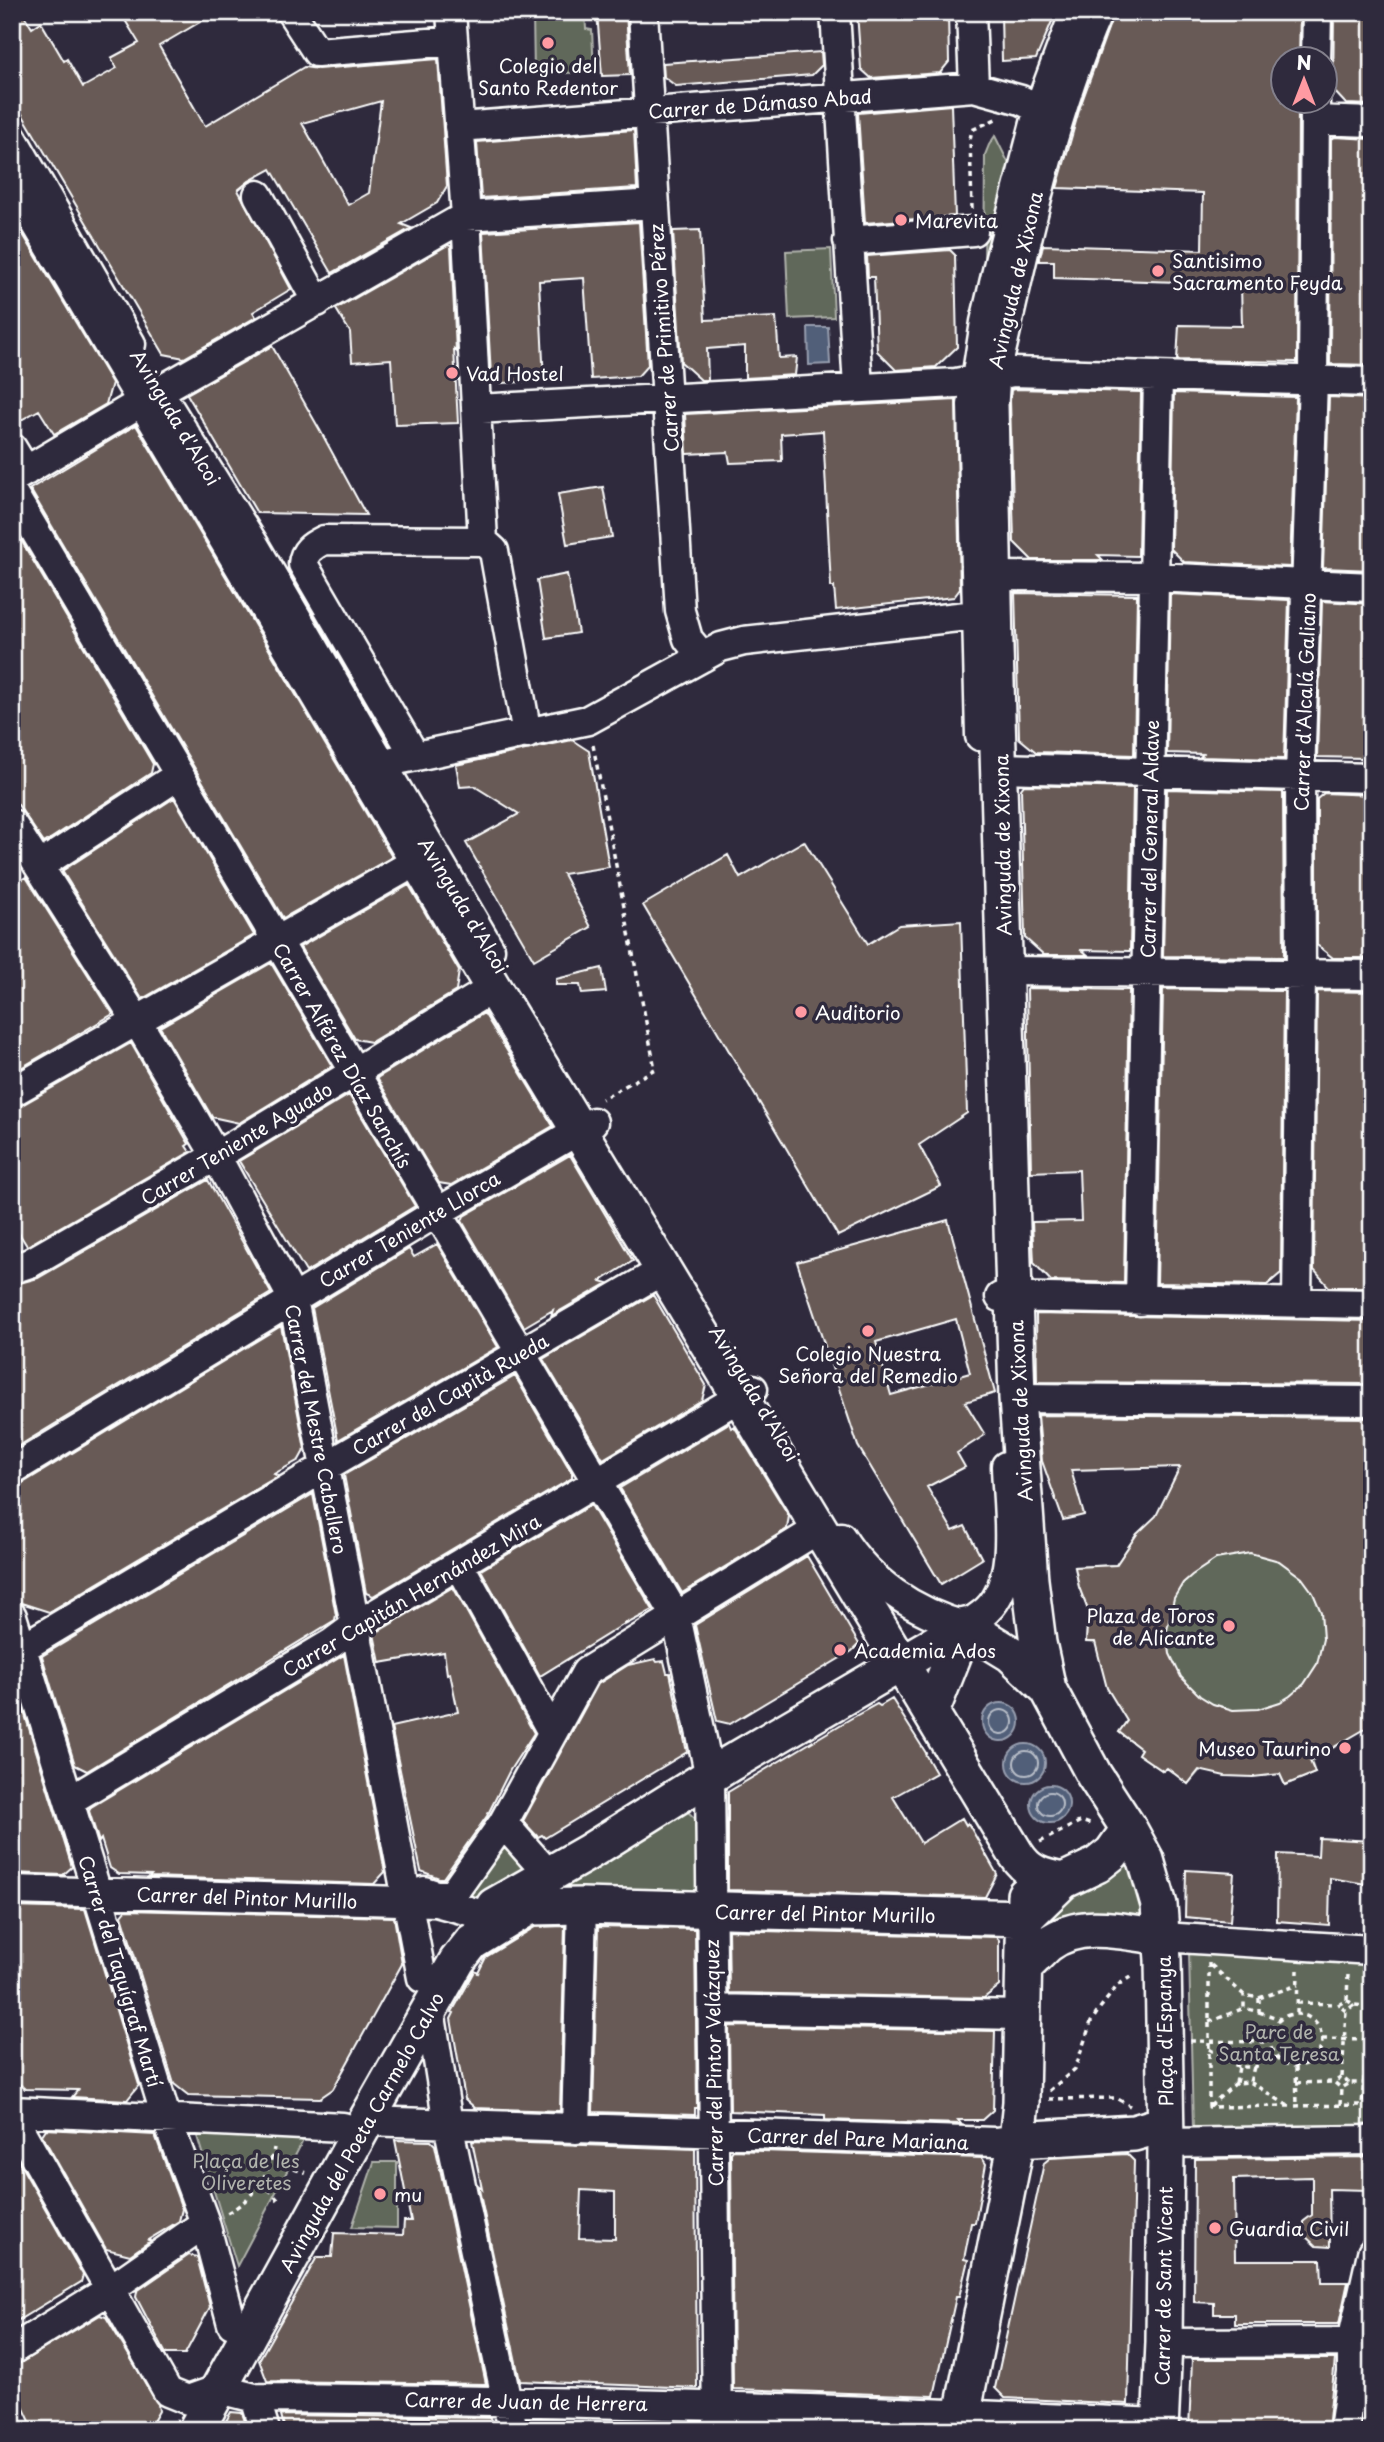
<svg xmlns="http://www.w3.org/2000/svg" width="1384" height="2442" viewBox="0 0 1384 2442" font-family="'Playpen Sans',sans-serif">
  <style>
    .green { fill: #60675a; stroke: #b0b3ac; stroke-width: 2 }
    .water { fill: #515e79; stroke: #979eaf; stroke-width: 2 }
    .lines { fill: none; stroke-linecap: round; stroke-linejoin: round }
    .shore { stroke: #b9bfc9; stroke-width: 2 }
    .building { fill: #675a56; stroke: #fff; stroke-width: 2; fill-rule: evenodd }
    .minor-casing { stroke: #fff; stroke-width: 33 }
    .major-casing { stroke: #fff; stroke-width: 40 }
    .path { stroke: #fff; stroke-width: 3.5; stroke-dasharray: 5 5; stroke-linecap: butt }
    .minor { stroke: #2f2a3d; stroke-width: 28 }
    .major { stroke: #2f2a3d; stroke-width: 35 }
    .poi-dot { fill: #ff9aa2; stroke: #2f2a3d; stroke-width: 2.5 }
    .labels { text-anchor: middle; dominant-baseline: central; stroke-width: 7; stroke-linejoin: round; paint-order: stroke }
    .poi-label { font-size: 19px; fill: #fff; stroke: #2f2a3d; text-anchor: start }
    .street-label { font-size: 19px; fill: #fff; stroke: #2f2a3d }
    .park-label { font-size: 19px; fill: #b0b3ac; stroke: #2f2a3d }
  </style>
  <rect width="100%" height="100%" fill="#2f2a3d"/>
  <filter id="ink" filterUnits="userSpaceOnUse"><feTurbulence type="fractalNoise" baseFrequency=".0143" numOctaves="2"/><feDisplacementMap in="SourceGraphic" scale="14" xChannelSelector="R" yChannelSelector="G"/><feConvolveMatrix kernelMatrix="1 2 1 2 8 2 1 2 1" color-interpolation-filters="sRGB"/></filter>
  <g filter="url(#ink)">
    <path class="green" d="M533,12H585L586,29L592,30L594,72L534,74Z
      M995,136L1013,172L984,278L985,155L989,145Z
      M831,249L834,317L789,319L786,251Z
      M1294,1494L1354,1729L1333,1748L1311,1761L1315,1773L1285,1785L1280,1774C1252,1777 1228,1776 1200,1770L1188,1784L1167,1768L1163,1771L1138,1754L1141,1749L1119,1732L1128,1719L1100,1643L1086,1642L1088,1610L1079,1587L1075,1567L1116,1565L1137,1534Z
      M686,1810L702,1825V1881L695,1895H548Z
      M499,1828L539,1870L479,1901L452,1895Z
      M1125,1857L1138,1891L1145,1923L1042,1938V1914Z
      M1189,1951L1372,1962V2125L1193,2130Z
      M196,2133L305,2137L237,2266Z
      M374,2162H397V2228L352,2227Z"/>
    <path class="water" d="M808,327H828L830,364L809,365Z
      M982 1722a19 19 0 1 1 38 0a19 19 0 1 1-38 0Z
      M1007 1763a19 19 0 1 1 38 0a19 19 0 1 1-38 0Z
      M1031 1804a19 19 0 1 1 38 0a19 19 0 1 1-38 0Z"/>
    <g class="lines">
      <path class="shore" d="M989 1722a12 12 0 1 1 24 0a12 12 0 1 1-24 0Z
        M1014 1763a12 12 0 1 1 24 0a12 12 0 1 1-24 0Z
        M1038 1804a12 12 0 1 1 24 0a12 12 0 1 1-24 0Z"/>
    </g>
    <path class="building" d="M12,12H22L32,28L41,22L64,61L67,59L83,87L117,68L111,58L139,43L120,12H217L159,46L205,126L304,67L318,69L438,59L447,186L437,203L401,224L411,228L332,273L271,169L249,181L238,190L291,289L253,312L256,317L184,358L164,354L12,97ZM381,101L369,193L348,205L302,123Z
      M597,12H626L630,75L602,76Z
      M857,12H948L949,62L940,73L871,78L861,69Z
      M1001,12H1056L1036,59L1002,61Z
      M1114,12H1300L1299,60H1283V102H1298L1297,362L1177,360L1179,325L1242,326L1241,284L1054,278V261H1039L1043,245L1202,250L1203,193L1057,188L1080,107Z
      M1334,12H1372V105L1346,104L1333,90Z
      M821,52L822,65L812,75L676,86L664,77L663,63Z
      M951,105L955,216L865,223L858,113Z
      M634,130L637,188L481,198L477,142Z
      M1334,137L1372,139V365L1330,364L1331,139Z
      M12,216L112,383L106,404L54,434L39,410L12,425Z
      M639,222L648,365L638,376L591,379L584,278L539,281L544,381L501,383L491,376L483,232Z
      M700,230L705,320L776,317L779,358L797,357L795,375L745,378V346L707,349L708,380H701L681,362L673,231Z
      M448,245L451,246L456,351L454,349L458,423L395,425L391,359L352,362L350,332L336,309Z
      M950,250L955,255L957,347L936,367L896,370L877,351L874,277H868L867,256Z
      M272,346L321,432L366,515L257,513L187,394Z
      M1014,389L1141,392L1138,556L1098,555L1103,560H1032L1014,542L1010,401L1011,390Z
      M1174,393L1296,397L1290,567L1184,562L1171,549Z
      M1329,397L1372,399V570L1323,568Z
      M956,400L960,589L954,597L836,610L834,587H831L823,431L781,434L782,461L730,463L728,452L687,454L685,414Z
      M136,425L392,857L283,918L30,489Z
      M603,487L612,537L567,544L558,494Z
      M12,525L153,764L151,773L44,843L12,796Z
      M567,574L578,633L546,638L537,580Z
      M1015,593L1137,595L1134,755L1036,752L1019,738Z
      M1170,594L1289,600L1284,759L1200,757L1203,754L1167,753Z
      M1322,601L1372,604V761H1361L1364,758L1317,757Z
      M572,740L589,751L609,867L563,874L591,927L534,960L466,843L519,814L474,786L460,787L456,765Z
      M1024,785L1133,788L1130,951L1082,950L1088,955H1044L1025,938L1021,789Z
      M1167,789L1283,792L1284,957L1163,956Z
      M1324,793L1372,795V958H1333L1317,945V799Z
      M174,798L254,935L142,999L62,871Z
      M804,841L868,944L899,925L961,921L967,1113L919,1145L941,1186L838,1236L643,905L728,855L740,878Z
      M26,877L113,1014L12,1073V886Z
      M409,885L459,971L456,991L371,1042L355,1039L300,947Z
      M271,963L332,1066L239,1123L212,1117L160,1027Z
      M602,968L606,992L582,994L580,985H556V979Z
      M1029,988L1129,990L1124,1283L1051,1281L1034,1263L1032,1222L1081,1221L1079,1170L1031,1172L1027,990Z
      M1163,989L1284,991L1281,1273L1267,1285L1157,1283Z
      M1317,991L1372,992V1287H1329L1314,1270Z
      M484,1013L553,1126L451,1185L439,1183L377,1078Z
      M131,1043L189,1144L186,1146L190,1152L27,1246L12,1222V1109L20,1106Z
      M349,1095L415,1206L306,1272L239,1161Z
      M570,1155L633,1261L601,1281L608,1283L551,1316L553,1310L524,1327L462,1221L464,1216Z
      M208,1180L271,1293L12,1450V1285L38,1278Z
      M948,1220L995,1393L965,1402L985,1435L957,1453L965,1467L927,1487L953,1531L965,1526L982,1559L941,1584L858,1446L797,1262ZM956,1319L970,1373L891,1395L876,1342Z
      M437,1244L498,1347L338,1440L312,1308L409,1249L414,1257Z
      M653,1295L706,1385L702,1400L603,1459L543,1359Z
      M1036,1314L1372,1321V1384L1037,1382Z
      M281,1326L305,1449L299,1460L274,1474L278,1476L49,1612L12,1600V1487L21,1484Z
      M515,1376L572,1473V1478L373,1596L366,1593L344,1475Z
      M1038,1415L1372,1418V1725L1310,1761L1315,1773L1285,1785L1280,1774L1253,1777L1225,1776L1199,1770L1188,1784L1167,1768L1163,1771L1138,1754L1141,1749L1119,1732L1127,1721L1107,1688L1095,1642H1086L1088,1610L1079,1587L1075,1567L1116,1565L1137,1534L1156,1516L1180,1467L1071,1470L1084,1515L1063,1520L1042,1461ZM1250,1553L1279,1561L1302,1578L1313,1593L1321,1612L1323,1639L1317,1664L1304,1684L1290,1696L1280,1702L1258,1709L1233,1710L1213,1704L1200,1696L1181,1677L1170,1654L1167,1630L1174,1598L1183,1583L1192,1575L1216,1559Z
      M729,1423L731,1428L734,1426L789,1516L787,1529L682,1593L620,1488Z
      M313,1494L336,1615L335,1620L87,1771L75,1765L42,1656Z
      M591,1505L653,1610L625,1625L626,1623L540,1676L481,1570Z
      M807,1556L859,1644L852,1651L730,1724L717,1721L695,1625Z
      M453,1587L534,1733L510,1770L487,1816L443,1878H439L421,1871L391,1727L458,1712L450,1673L447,1674L444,1652L380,1663L374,1634Z
      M344,1655L385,1872L374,1884L149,1877L151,1875L119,1874L110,1868L101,1839L99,1842L89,1811L91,1807Z
      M655,1659L657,1662L664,1661L667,1673H670L687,1752L545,1838L542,1835L538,1837L523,1821L598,1684L628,1665Z
      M12,1673L72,1867L63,1875L12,1873Z
      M892,1699L926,1753L925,1754L936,1773L893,1797L921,1843L962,1818L966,1825L968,1823L997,1874L985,1897L728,1890V1792L850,1719L877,1704L880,1706Z
      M1319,1838L1372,1841V1885L1330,1878L1329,1925L1277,1921L1278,1854L1318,1856Z
      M1186,1870L1234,1873L1230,1921L1185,1917Z
      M12,1907L85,1909L139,2085L127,2100L72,2097L78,2090L25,2089L16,2081L12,2071Z
      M126,1910L394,1917L402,1964L333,2089L320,2098L188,2095L174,2084L122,1915Z
      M565,1926L560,2111L475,2108L465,2099L451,2019L454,2013L452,2012L475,1971L478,1973L486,1957L535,1927Z
      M598,1927L695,1929L697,2108H695V2115L593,2112Z
      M728,1930L996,1937L999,1940V1986L984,1998L729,1993Z
      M729,2026L995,2031L993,2110L982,2120H958L961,2124L825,2120V2115L730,2111Z
      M46,2129L155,2135L182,2209L179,2221L148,2240L150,2241L130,2255L106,2249L42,2135Z
      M395,2140L431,2141L435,2145L486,2384L267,2381L259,2360L317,2257H332L334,2233L403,2235L404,2221H411Z
      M472,2141L695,2149L697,2388L520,2381L478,2185L482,2189ZM581,2190L615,2192V2239L579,2238Z
      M12,2150L83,2275L81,2282L12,2324Z
      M733,2150L982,2158L986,2164L975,2223H971L964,2259L968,2260L959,2297H956L934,2396L733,2389L731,2153Z
      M1127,2154L1134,2161L1128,2404L1005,2398L995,2388L1044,2163L1050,2158Z
      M1372,2157V2175L1369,2190L1329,2189L1330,2247L1316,2246L1304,2235V2221L1312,2215V2177L1234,2179L1235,2260H1321L1322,2282H1348L1339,2324H1235V2314H1214V2303L1194,2302L1195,2159Z
      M189,2255L197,2257L210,2307L185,2354H166L136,2297L137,2291Z
      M100,2315L106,2317L158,2404L159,2411L148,2430H34L12,2383L17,2365Z
      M1192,2359H1335L1328,2430H1189Z
      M1372,2379V2430H1361L1368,2381Z
      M231,2412L242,2413L248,2430H221Z
      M281,2415L491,2418L496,2430H285Z"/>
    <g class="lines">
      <defs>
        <path id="minor" d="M291,12L317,52L453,41
          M451,12L466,216L483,541
          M643,12L680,611L688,639L703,657
          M835,12L858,387
          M971,12L974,87
          M1316,60L1317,12
          M1315,120L1372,122
          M459,127L974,87L1021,100L1055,117
          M12,137L131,344
          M258,195L317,302
          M848,241L973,231
          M164,400L255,546L490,949
          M477,409L956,383L1013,372L1372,382
          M12,448L26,471
          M12,479L170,385L466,216L655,204
          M12,492L676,1616L710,1777L717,2430
          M993,576L1154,577L1372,587
          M980,736L972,405L985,322L1000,258L1039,108L1075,12
          M415,756L303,564C304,551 312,546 324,540L483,541L494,551L527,734
          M1000,768L1372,778
          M367,772L381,764L397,760L588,720L721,647L744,641L976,615L994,616
          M12,824L137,1021L216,1156L293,1299L422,1978
          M39,866L179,775
          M1005,971L1372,975
          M12,1092L419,860
          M12,1269L30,1263L216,1156L493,988
          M1000,1297L1372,1304
          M1140,1301L1158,376
          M1297,1303L1301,974L1300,776L1313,380L1315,102
          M1017,1398L1372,1401
          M12,1470L436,1213L593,1122
          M841,1537C869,1582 914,1612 965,1626C972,1621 981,1616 987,1610C1020,1579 1007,1507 1006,1466
          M460,1566L552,1732
          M12,1616L167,2120L205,2223L232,2324
          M22,1648L325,1467L663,1270
          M69,1801L332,1643L355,1626L753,1389
          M549,1875L503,1823L586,1672L820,1528
          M12,1890L436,1902L480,1914
          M424,1891L436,1895H452L503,1823
          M1162,1937L1372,1950
          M713,2009L1021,2015
          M430,2010L448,2124L513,2430
          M12,2111L343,2127
          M12,2116L168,2392L188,2400L219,2389L255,2398C557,2400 858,2409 1160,2423
          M366,2121L995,2142L1017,2140
          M576,2129L582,1906
          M1166,2143L1372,2140
          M1164,2343L1352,2342
          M12,2350L109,2290L205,2223
          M255,2398L265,2430
          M1344,2430L1352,2373V2342L1372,2253"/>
        <path id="major" d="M12,176L493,988L1016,1854C1028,1873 1041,1877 1063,1881
          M965,1626L1011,1654L1048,1689L1094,1775L1129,1829L1146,1860L1159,1905L1163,1960L1166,2143L1164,2343L1160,2430
          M1048,1689L1038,1643L1030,1580L1017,1398L995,648L990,404L992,375C1021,252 1044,128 1094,12
          M931,1712L965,1626
          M494,1906L587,1853L729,1764L965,1626
          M1024,1967C1032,1960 1040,1951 1048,1944C1081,1919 1124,1932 1162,1937
          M1017,2140L1134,2133L1165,2124
          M196,2430L366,2121L457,1961L472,1942L529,1907L582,1906L1025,1918L1063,1881L1097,1865L1112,1853L1129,1829
          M959,2430L1017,2140L1021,2102L1025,1895"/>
      </defs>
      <use href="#minor" class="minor-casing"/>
      <use href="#major" class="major-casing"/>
      <path class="path" d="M972,209L970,139L972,130L998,118
        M593,745L655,1069L602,1099
        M1040,1842L1081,1821L1093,1825
        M1209,1963V2107L1362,2105L1372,1978
        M1211,1965L1244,1995L1259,1998V2012L1244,2008V1995
        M1259,1998L1298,1985
        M1347,2000L1348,1974
        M1297,2003L1337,2004
        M1354,2005L1346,2011L1338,2005L1347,2000L1354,2005L1369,2006
        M1259,2012L1281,2019
        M1270 2040a26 26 0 1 1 52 0a26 26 0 1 1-52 0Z
        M1297,2014L1298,1970
        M1209,2022L1244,2008
        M1322,2039L1366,2040
        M1190,2041L1270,2042
        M1209,2049L1239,2067
        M1254,2067L1250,2082L1236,2083L1239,2067H1254L1276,2057
        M1296,2067L1297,2106
        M1342,2077L1346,2011
        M1250,2082L1287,2105
        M1296,2083L1334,2082
        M1349,2083L1342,2077L1334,2082L1341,2088L1349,2083H1363
        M1049,2091L1075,2069L1091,2022L1100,2008L1118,1985L1135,1974
        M1049,2099L1116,2098L1130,2106
        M1340,2105L1341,2088
        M1210,2106L1236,2083
        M294,2169L306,2173
        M262,2181L278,2200
        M227,2213C252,2200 269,2176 274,2148"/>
      <use href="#minor" class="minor"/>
      <use href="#major" class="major"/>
    </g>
  </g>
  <g class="poi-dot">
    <circle cx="548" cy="43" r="7"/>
    <circle cx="901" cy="220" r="7"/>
    <circle cx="1158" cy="271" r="7"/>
    <circle cx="452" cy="373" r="7"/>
    <circle cx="801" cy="1012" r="7"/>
    <circle cx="868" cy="1331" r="7"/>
    <circle cx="1229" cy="1626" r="7"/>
    <circle cx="840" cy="1650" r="7"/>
    <circle cx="1345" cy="1748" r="7"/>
    <circle cx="380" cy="2194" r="7"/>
    <circle cx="1215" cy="2228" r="7"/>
  </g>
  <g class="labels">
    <g class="poi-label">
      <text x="548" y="65" text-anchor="middle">Colegio del<tspan x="548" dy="22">Santo Redentor</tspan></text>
      <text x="915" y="220">Marevita</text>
      <text x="1172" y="260">Santisimo<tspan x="1172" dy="22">Sacramento Feyda</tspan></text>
      <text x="466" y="373">Vad Hostel</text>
      <text x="815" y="1012">Auditorio</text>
      <text x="868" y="1353" text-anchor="middle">Colegio Nuestra<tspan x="868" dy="22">Señora del Remedio</tspan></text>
      <text x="1215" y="1615" text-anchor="end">Plaza de Toros<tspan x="1215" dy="22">de Alicante</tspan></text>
      <text x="854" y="1650">Academia Ados</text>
      <text x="1331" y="1748" text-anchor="end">Museo Taurino</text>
      <text x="394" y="2194">mu</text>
      <text x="1229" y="2228">Guardia Civil</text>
    </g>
    <g class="street-label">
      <text transform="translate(760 103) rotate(-4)">Carrer de Dámaso Abad</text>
      <text transform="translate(1015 280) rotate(-77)">Avinguda de Xixona</text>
      <text transform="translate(663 338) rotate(-94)">Carrer de Primitivo Pérez</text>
      <text transform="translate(176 417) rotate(59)">Avinguda d'Alcoi</text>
      <text transform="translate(1304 702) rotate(-88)">Carrer d'Alcalá Galiano</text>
      <text transform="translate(1149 839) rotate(-89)">Carrer del General Aldave</text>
      <text transform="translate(1002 845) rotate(-91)">Avinguda de Xixona</text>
      <text transform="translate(464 905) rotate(59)">Avinguda d'Alcoi</text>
      <text transform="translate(343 1055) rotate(60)">Carrer Alférez Díaz Sanchís</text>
      <text transform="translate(236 1143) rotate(-31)">Carrer Teniente Aguado</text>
      <text transform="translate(409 1229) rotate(-31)">Carrer Teniente Llorca</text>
      <text transform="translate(755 1393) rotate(59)">Avinguda d'Alcoi</text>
      <text transform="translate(450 1394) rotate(-30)">Carrer del Capità Rueda</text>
      <text transform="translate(1020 1411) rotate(-93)">Avinguda de Xixona</text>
      <text transform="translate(317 1429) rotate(79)">Carrer del Mestre Caballero</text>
      <text transform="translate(411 1595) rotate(-31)">Carrer Capitán Hernández Mira</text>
      <text transform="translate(247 1897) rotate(2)">Carrer del Pintor Murillo</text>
      <text transform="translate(825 1913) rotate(1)">Carrer del Pintor Murillo</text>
      <text transform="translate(121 1971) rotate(73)">Carrer del Taquígraf Martí</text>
      <text transform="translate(1164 2031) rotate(-91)">Plaça d'Espanya</text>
      <text transform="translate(713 2063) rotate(-91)">Carrer del Pintor Velázquez</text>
      <text transform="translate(361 2132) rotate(-61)">Avinguda del Poeta Carmelo Calvo</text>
      <text transform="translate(858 2138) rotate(2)">Carrer del Pare Mariana</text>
      <text transform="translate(1163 2286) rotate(-89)">Carrer de Sant Vicent</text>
      <text transform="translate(526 2401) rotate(1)">Carrer de Juan de Herrera</text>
    </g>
    <g class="park-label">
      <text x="1279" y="2031">Parc de<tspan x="1279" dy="22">Santa Teresa</tspan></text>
      <text x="246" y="2160">Plaça de les<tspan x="246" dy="22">Oliveretes</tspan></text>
    </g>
  </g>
  <rect width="1384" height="2442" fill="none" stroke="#2f2a3d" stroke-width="42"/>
  <rect x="21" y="21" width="1342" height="2400" fill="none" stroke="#fff" stroke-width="2.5" filter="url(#ink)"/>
  <g transform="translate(1304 80)"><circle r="33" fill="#2f2a3d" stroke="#827f8b" stroke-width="2"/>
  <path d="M0-5L12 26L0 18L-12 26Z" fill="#ff9aa2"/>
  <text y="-10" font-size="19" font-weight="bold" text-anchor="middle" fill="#ffffff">N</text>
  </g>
</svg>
